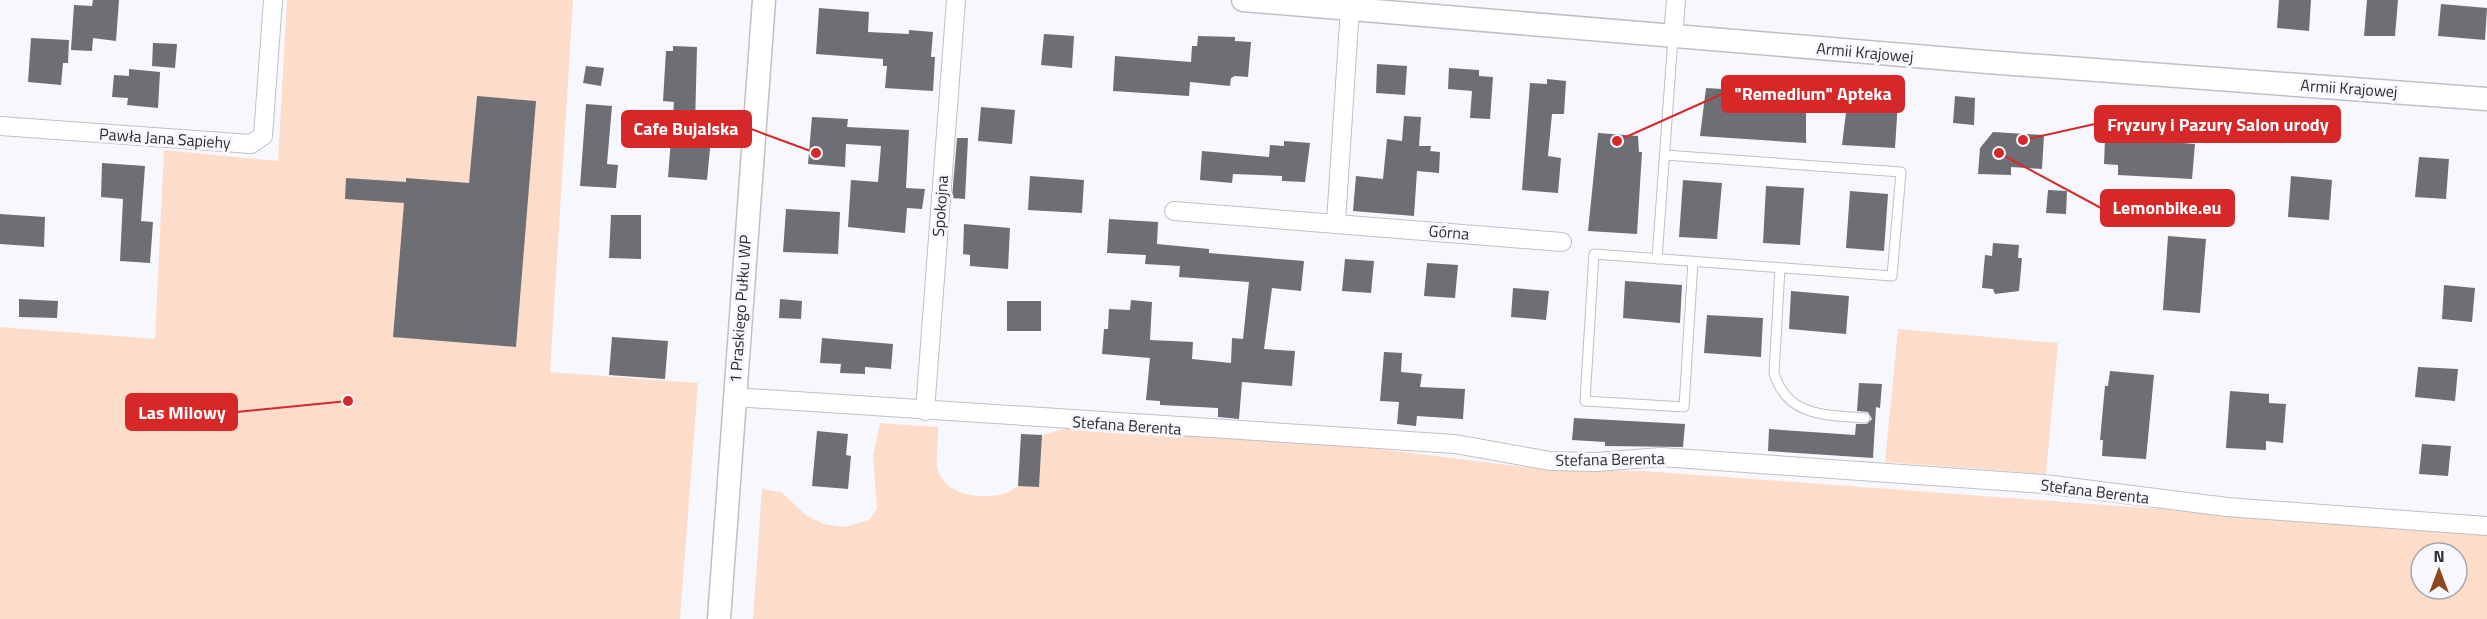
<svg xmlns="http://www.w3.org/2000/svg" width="2487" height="619" viewBox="0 0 2487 619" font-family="'Titillium Web',sans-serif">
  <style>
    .green { fill: #fddcca; fill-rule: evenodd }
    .building { fill: #6e6f74 }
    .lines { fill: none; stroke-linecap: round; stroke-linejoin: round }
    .service-casing { stroke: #bfc0c6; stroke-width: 11 }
    .minor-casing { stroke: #bfc0c6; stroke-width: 20 }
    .tertiary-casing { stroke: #bfc0c6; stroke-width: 25 }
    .service { stroke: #fff; stroke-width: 9 }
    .minor { stroke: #fff; stroke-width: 18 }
    .tertiary { stroke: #fff; stroke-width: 22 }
    .labels { text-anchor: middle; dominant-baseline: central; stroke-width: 6; stroke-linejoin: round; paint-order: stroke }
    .street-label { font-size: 16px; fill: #2d2d30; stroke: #f7f8fe }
    .leader { fill: none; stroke: #d62828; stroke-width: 2 }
    .callout-dot { fill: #d62828; stroke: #f7f8fe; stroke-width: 2 }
    .callout { fill: #d62828; stroke: #d62828; stroke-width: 2 }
    .callout-label { font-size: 18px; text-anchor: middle; font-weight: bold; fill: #fff }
  </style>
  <rect width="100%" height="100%" fill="#f7f8fe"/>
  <path class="green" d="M287,0H573L550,372L698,383L680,619H0V327L155,339L164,150L278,161Z
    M1898,329L2058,343L2046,474L1885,462Z
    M880,423L938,427C939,440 936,453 937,465C940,494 979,500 1003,494C1009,493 1013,487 1020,486C1026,485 1033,487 1039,487L1042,435L1067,428L1314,441L1541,469L1644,471L2487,533V619H753L762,489L781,492L807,516L824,524L845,527L869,520L877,509L873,456ZM2421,553H2457V589H2421Z"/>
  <path class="building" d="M93,0H119L116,41L93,38L92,51L71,50L74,5L92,6Z
    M2279,0H2311L2309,31L2277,28Z
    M2367,0H2398L2395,36H2364Z
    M2441,4L2487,8L2485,40L2438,36Z
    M819,8L869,12L868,32L909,34V30L933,32L931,57H935L933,91L885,88L887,66H883V59L816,54Z
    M1044,34L1074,36L1072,68L1041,65Z
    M1198,36L1235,37V41L1251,42L1248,77L1235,76L1231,78L1230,86L1190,82L1189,96L1113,91L1115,56L1191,62L1192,46H1197Z
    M31,38L69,40L68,63H63L61,85L28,82Z
    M153,43L177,44L175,68L152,66Z
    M673,46L697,47L695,127L712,128L707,180L668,177L674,102L663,101L666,51H673Z
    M1377,64L1407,66L1405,95L1376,93Z
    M586,66L604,68L601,86L583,83Z
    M1449,68L1479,70V76L1493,77L1490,119L1470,118L1472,91L1448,89Z
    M129,69L160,72L158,108L127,105L128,98L112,97L114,75L129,76Z
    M1547,79L1566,81L1564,114H1552L1548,156L1561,158L1558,193L1522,190L1530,83L1547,84Z
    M1706,88L1806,94V143L1700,136Z
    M477,96L536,101L516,347L393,337L404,203L345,199L346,178L406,182V178L469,183Z
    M1848,96L1898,101L1895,148L1842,145Z
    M1955,96L1975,98L1974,125L1953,123Z
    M586,104L612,106L607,164L618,165L616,188L580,186Z
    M981,107L1015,110L1012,144L978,141Z
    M1404,116L1421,117L1419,146H1431L1430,151L1440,152L1439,173L1417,171L1414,216L1353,211L1356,176L1383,179L1387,139L1402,141Z
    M812,117L848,119L847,127L909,130L906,188L925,189L922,209L907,208L905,233L848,227L851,180L878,182L881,146L846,144L845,167L808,164Z
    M1993,132L2044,135L2042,169L2011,167V175L1978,174L1980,148Z
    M1598,133L1638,136L1639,152H1642L1637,234L1588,231Z
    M2133,135L2171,138V142L2195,144L2192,179L2118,175V165L2104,164L2105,139L2133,140Z
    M957,138H968L965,199L952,198Z
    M1284,141L1310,143L1305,182L1282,181V176L1233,174L1232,183L1200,180L1202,151L1269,157L1270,145L1284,146Z
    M2419,157L2449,159L2446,199L2415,197Z
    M102,163L145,166L141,221L153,222L150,263L120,261L123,199L101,197Z
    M1030,176L1084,180L1082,213L1028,210Z
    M2291,176L2332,180L2329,220L2288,217Z
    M1683,180L1722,183L1717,239L1679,237Z
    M1766,186L1804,188L1800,245L1763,243Z
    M2048,190L2067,191L2066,214L2046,213Z
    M1850,191L1888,194L1884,251L1846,248Z
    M786,209L840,212L838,254L783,252Z
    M0,214L45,217L44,247L0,244Z
    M611,215H641V259L609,258Z
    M1109,219L1158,222L1157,244L1209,249V253L1304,261L1301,291L1272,288L1264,349L1295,351L1292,386L1242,382L1239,419L1218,417V408L1160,405V401L1146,400L1150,358L1102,354L1104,329H1108L1109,309L1130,310L1131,300L1152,302L1150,340L1193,342L1192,359L1231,363L1232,338L1243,339L1249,282L1179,277L1180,266L1145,264L1146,255L1107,253Z
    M964,224L1010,228L1008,269L970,266V255L963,254Z
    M2168,236L2206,239L2200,313L2163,310Z
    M1993,243L2019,245L2018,258H2022L2019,291L1995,294L1993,289L1982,288L1985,255L1992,256Z
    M1345,259L1374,261L1371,293L1342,291Z
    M1427,263L1458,265L1455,298L1424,296Z
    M1625,281L1682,285L1680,323L1623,318Z
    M2444,285L2475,288L2472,322L2442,319Z
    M1513,288L1549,291L1546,320L1511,317Z
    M1791,291L1849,296L1846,334L1789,329Z
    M19,299L58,301L57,318L19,317Z
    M780,299L802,301L801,319L779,318Z
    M1007,301H1041V331H1007Z
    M1707,315L1763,318L1761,357L1704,353Z
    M612,337L668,341L665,379L609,375Z
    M822,338L893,344L891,369L865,367V374L840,373L841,364L820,363Z
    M1384,352L1402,353L1401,372L1422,374L1420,387L1465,389L1463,419L1417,416L1416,426L1397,424L1399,402L1380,401Z
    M2418,367L2458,369L2455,401L2415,397Z
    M2110,371L2154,375L2146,459L2102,456L2103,440H2100L2105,386H2108Z
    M1859,383L1882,384L1880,408L1876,407L1873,458L1768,451L1769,429L1855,435L1856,424H1867L1872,419L1868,412L1857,411Z
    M2230,391L2269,394V403L2286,404L2283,443L2266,441V450L2226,448Z
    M1574,418L1685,424L1683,447L1605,446V442L1572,440Z
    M817,431L848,434L846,455L851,456L848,489L812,486Z
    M1021,434L1042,435L1039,487L1018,486Z
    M2422,444L2451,446L2448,476L2419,474Z"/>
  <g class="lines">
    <defs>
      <path id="service" d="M1665,155L1901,172L1892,276L1594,254L1585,401L1684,407L1693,261
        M1657,259L1673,37
        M1780,268L1774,373C1787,417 1826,415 1865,418"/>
      <path id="minor" d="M1673,36L1676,0
        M0,126L251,144L263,136L273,0
        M1174,211L1562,242
        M1336,222L1350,8
        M734,397L1455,444L1550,461L1596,462L1661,457L2044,484L2227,507L2487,526
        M925,411L956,0"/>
      <path id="tertiary" d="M1243,0L1987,62L2487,99
        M719,619L764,0"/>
    </defs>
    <use href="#service" class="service-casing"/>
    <use href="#minor" class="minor-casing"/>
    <use href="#tertiary" class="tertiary-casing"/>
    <use href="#service" class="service"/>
    <use href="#minor" class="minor"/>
    <use href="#tertiary" class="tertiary"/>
  </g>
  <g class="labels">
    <g class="street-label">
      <text transform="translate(1865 52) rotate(5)">Armii Krajowej</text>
      <text transform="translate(2349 88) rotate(4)">Armii Krajowej</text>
      <text transform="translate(165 138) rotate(4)">Pawła Jana Sapiehy</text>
      <text transform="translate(940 206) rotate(-86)">Spokojna</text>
      <text transform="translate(1449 232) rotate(5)">Górna</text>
      <text transform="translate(740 309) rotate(-86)">1 Praskiego Pułku WP</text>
      <text transform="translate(1127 425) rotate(4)">Stefana Berenta</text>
      <text transform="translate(1610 459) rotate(-1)">Stefana Berenta</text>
      <text transform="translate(2095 491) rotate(7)">Stefana Berenta</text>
    </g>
  </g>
  <path class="leader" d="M1617 141L1722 94M2023 140L2095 124M816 153L751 129M1999 153L2101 208M348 401L237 412"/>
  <g class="callout-dot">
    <circle cx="1617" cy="141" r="6"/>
    <circle cx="2023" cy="140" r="6"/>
    <circle cx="816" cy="153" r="6"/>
    <circle cx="1999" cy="153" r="6"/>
    <circle cx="348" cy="401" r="6"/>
  </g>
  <g class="callout">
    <rect x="1722" y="76" width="182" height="36" rx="6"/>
    <rect x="2095" y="106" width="245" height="36" rx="6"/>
    <rect x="622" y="111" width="129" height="36" rx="6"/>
    <rect x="2101" y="190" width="133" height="36" rx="6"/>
    <rect x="126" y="394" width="111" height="36" rx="6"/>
  </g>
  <g class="callout-label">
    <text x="1813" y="100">"Remedium" Apteka</text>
    <text x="2218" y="131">Fryzury i Pazury Salon urody</text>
    <text x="686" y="135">Cafe Bujalska</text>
    <text x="2167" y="214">Lemonbike.eu</text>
    <text x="182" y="419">Las Milowy</text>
  </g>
  <g transform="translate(2439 571)"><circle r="28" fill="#f7f8fe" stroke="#a6a7ac" stroke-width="1.5"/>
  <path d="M0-4.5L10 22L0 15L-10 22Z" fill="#8c471c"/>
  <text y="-9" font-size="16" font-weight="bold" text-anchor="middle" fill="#2d2d30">N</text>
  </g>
</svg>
